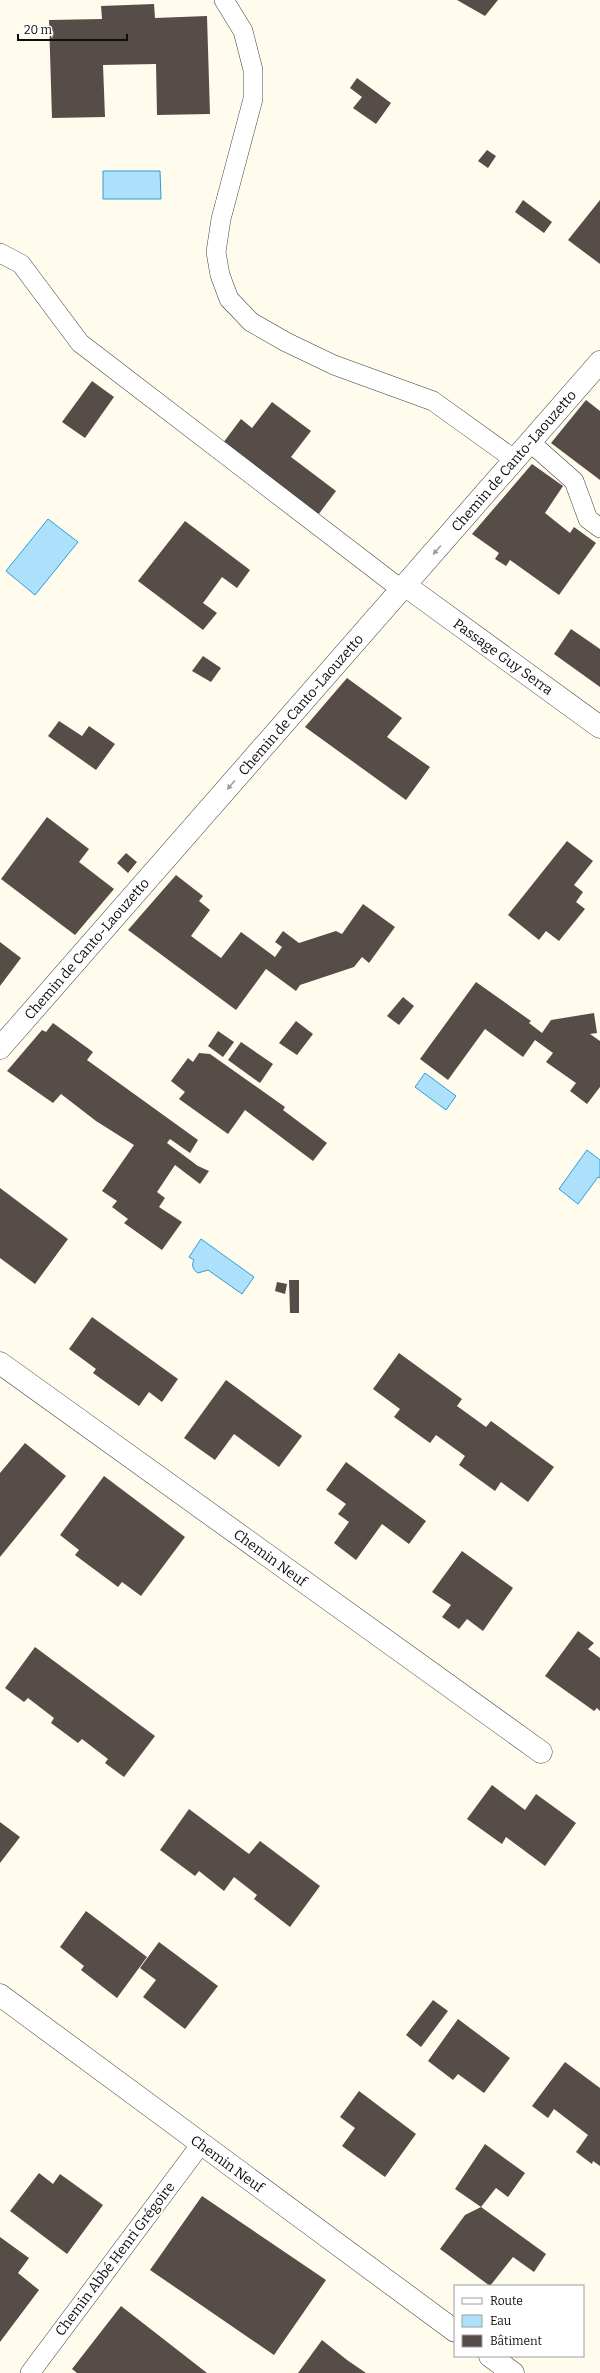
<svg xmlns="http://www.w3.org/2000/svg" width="600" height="2373" viewBox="0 0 600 2373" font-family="Bitter,serif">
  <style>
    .water { fill: #ade1fb; stroke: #2e9cd8 }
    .building { fill: #564d48 }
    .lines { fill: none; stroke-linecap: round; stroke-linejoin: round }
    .service-casing { stroke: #404040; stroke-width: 20 }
    .minor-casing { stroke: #404040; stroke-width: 23 }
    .service { stroke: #fff; stroke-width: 19 }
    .minor { stroke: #fff; stroke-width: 22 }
    .oneway { fill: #9e9e9e }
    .labels { text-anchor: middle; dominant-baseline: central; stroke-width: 4; stroke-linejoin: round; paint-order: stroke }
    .street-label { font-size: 14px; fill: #0d0d0d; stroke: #fff }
  </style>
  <rect width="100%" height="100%" fill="#fffbed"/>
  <path class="water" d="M103,171H160L161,199H103Z
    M48,519L78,542L35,595L6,571Z
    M425,1073L456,1096L446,1110L415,1087Z
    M587,1150L600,1160V1178L598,1177L578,1204L559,1189Z
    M201,1239L254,1277L242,1294L208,1270L198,1273C193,1270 191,1265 194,1260L189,1257Z"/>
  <path class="building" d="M457,0H498L485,16Z
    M154,4L155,18L207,16L210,114L157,115L156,64L103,65L105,117L52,118L49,20L102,19L101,6Z
    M357,78L391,103L376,124L353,108L362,97L350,88Z
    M487,150L496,156L488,168L478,161Z
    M523,200L552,222L544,233L515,212Z
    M600,200V264L568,240Z
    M92,381L114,397L85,438L62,422Z
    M586,400L600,411V480L551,443Z
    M272,402L311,431L291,457L336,491L318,515L223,443L241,419L252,428Z
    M532,464L563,486L545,513L570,533L574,527L596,543L559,595L510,560L506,566L495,559L499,553L472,534Z
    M185,521L250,570L237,588L222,577L203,603L217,613L203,630L138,581Z
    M571,629L600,649V687L554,654Z
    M203,656L221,668L211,682L192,671Z
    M347,678L402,718L387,737L430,767L406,800L305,727Z
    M59,721L82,736L89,726L115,744L96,770L48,736Z
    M47,817L89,849L79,862L114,889L75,935L1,879Z
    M567,841L593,861L574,885L583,892L576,902L585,909L559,941L546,931L539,940L508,915Z
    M126,853L137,862L128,873L117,863Z
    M176,875L203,896L199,901L210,910L191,936L221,958L241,932L275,957L282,947L275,942L283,931L299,943L336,931L342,934L363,904L395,927L369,963L362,957L354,967L300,985L296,991L266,969L236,1010L128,930Z
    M0,942L21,958L0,986Z
    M476,982L531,1021L529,1023L542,1033L551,1020L594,1013L597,1033L590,1034L600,1041V1087L587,1104L570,1091L576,1083L546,1062L553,1053L535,1040L523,1057L485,1029L448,1080L420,1059Z
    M403,997L414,1006L399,1025L387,1016Z
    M296,1021L313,1034L297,1055L279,1043Z
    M53,1023L93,1052L87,1060L198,1140L190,1153L170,1139L167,1143L198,1166L209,1171L200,1184L175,1165L157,1192L165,1198L159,1207L182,1222L162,1250L124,1223L128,1219L112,1207L117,1201L102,1191L134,1145L96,1121L61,1094L53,1103L7,1071L42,1030L46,1032Z
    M218,1031L234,1042L223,1057L208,1046Z
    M241,1042L273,1064L260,1083L228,1060Z
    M199,1053L210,1054L285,1107L283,1110L327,1143L313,1161L245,1110L228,1134L179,1099L185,1092L171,1081L188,1058L193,1062Z
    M0,1188L68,1239L35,1284L0,1258Z
    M289,1280H299V1313H290Z
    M277,1282L287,1284L285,1294L275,1291Z
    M92,1317L178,1379L162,1402L149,1392L139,1406L93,1373L96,1369L69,1349Z
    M399,1353L462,1399L457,1406L486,1427L491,1421L554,1467L528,1502L501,1482L495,1491L459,1465L465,1456L436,1435L430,1443L394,1417L400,1409L373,1389Z
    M226,1380L302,1436L279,1467L234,1434L215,1460L184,1438Z
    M25,1443L66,1476L0,1557V1473Z
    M346,1462L426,1521L409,1544L382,1524L356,1560L334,1543L349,1522L338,1514L346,1504L326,1490Z
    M104,1476L185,1537L141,1596L122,1582L118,1587L75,1555L79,1550L60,1535Z
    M462,1551L513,1588L483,1631L467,1619L459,1629L442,1617L451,1605L432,1592Z
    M578,1631L594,1643L588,1649L600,1658V1711L597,1708L594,1711L545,1676Z
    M35,1647L155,1736L124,1777L105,1763L108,1759L82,1739L78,1743L51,1723L54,1718L28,1698L24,1702L5,1688Z
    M492,1785L525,1810L536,1794L576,1823L545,1866L506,1837L502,1844L467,1819Z
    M189,1809L249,1854L260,1841L320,1886L290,1927L254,1899L257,1895L234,1877L224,1891L199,1871L195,1876L160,1850Z
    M0,1822L20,1837L0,1863Z
    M86,1911L147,1957L117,1998L81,1970L84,1966L60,1947Z
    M159,1942L218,1986L185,2029L143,1997L156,1980L140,1968Z
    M433,2000L448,2011L421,2047L406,2035Z
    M458,2019L510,2058L484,2093L458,2074L453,2080L428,2061Z
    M565,2062L600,2088V2166L593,2161L592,2164L576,2152L588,2135L554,2109L548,2118L532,2106Z
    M359,2091L416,2134L385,2177L342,2146L355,2128L340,2117Z
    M485,2144L525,2173L508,2197L496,2188L481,2207L455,2189Z
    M39,2173L53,2184L60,2174L103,2205L67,2254L10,2211Z
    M202,2196L326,2280L274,2355L150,2270Z
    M481,2207L546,2254L534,2272L513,2257L490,2286L440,2249L465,2215Z
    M0,2237L29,2258L18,2273L39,2290L0,2342Z
    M121,2306L207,2373H77L72,2369Z
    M322,2340L347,2360L366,2373H298Z"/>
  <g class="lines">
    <defs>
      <path id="service" d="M224,0L243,31L253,70V99L221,219L216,252L220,275L229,299L251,322L286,342L334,365L433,401L515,460
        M0,253L21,264L80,343L402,590
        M531,443L574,481L588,519L600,528
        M30,2373L201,2144"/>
      <path id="minor" d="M406,586L600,727
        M0,1048L600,362
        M0,1363L541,1752
        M0,1995L455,2331
        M490,2356L513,2373"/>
    </defs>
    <use href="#service" class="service-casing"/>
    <use href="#minor" class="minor-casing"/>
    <use href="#service" class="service"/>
    <use href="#minor" class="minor"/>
  </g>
  <defs><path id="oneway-solid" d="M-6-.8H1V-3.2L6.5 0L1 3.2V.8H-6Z"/></defs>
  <g class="oneway">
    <use href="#oneway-solid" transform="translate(437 550) rotate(131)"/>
    <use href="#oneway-solid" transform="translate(231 785) rotate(131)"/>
  </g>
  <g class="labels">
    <g class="street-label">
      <text transform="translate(514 461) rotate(-49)">Chemin de Canto-Laouzetto</text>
      <text transform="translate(503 657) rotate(36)">Passage Guy Serra</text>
      <text transform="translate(301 705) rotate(-49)">Chemin de Canto-Laouzetto</text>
      <text transform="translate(87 949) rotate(-49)">Chemin de Canto-Laouzetto</text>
      <text transform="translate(270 1558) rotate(36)">Chemin Neuf</text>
      <text transform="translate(227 2164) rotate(36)">Chemin Neuf</text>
      <text transform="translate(115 2259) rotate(-53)">Chemin Abbé Henri Grégoire</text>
    </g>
  </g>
  <rect x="454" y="2285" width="130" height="72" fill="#ffffff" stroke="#9e9e9e"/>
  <rect x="462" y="2298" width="20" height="6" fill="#ffffff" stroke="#9e9e9e"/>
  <text x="490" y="2305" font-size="12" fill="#0d0d0d">Route</text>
  <rect x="462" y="2315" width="20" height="12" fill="#ade1fb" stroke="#9e9e9e"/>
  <text x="490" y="2325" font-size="12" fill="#0d0d0d">Eau</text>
  <rect x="462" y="2335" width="20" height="12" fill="#564d48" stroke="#9e9e9e"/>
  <text x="490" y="2345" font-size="12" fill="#0d0d0d">Bâtiment</text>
  <path d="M18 34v6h109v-6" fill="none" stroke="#0d0d0d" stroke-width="2"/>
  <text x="24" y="34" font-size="12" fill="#0d0d0d" stroke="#ffffff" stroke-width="3" paint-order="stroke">20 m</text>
</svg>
